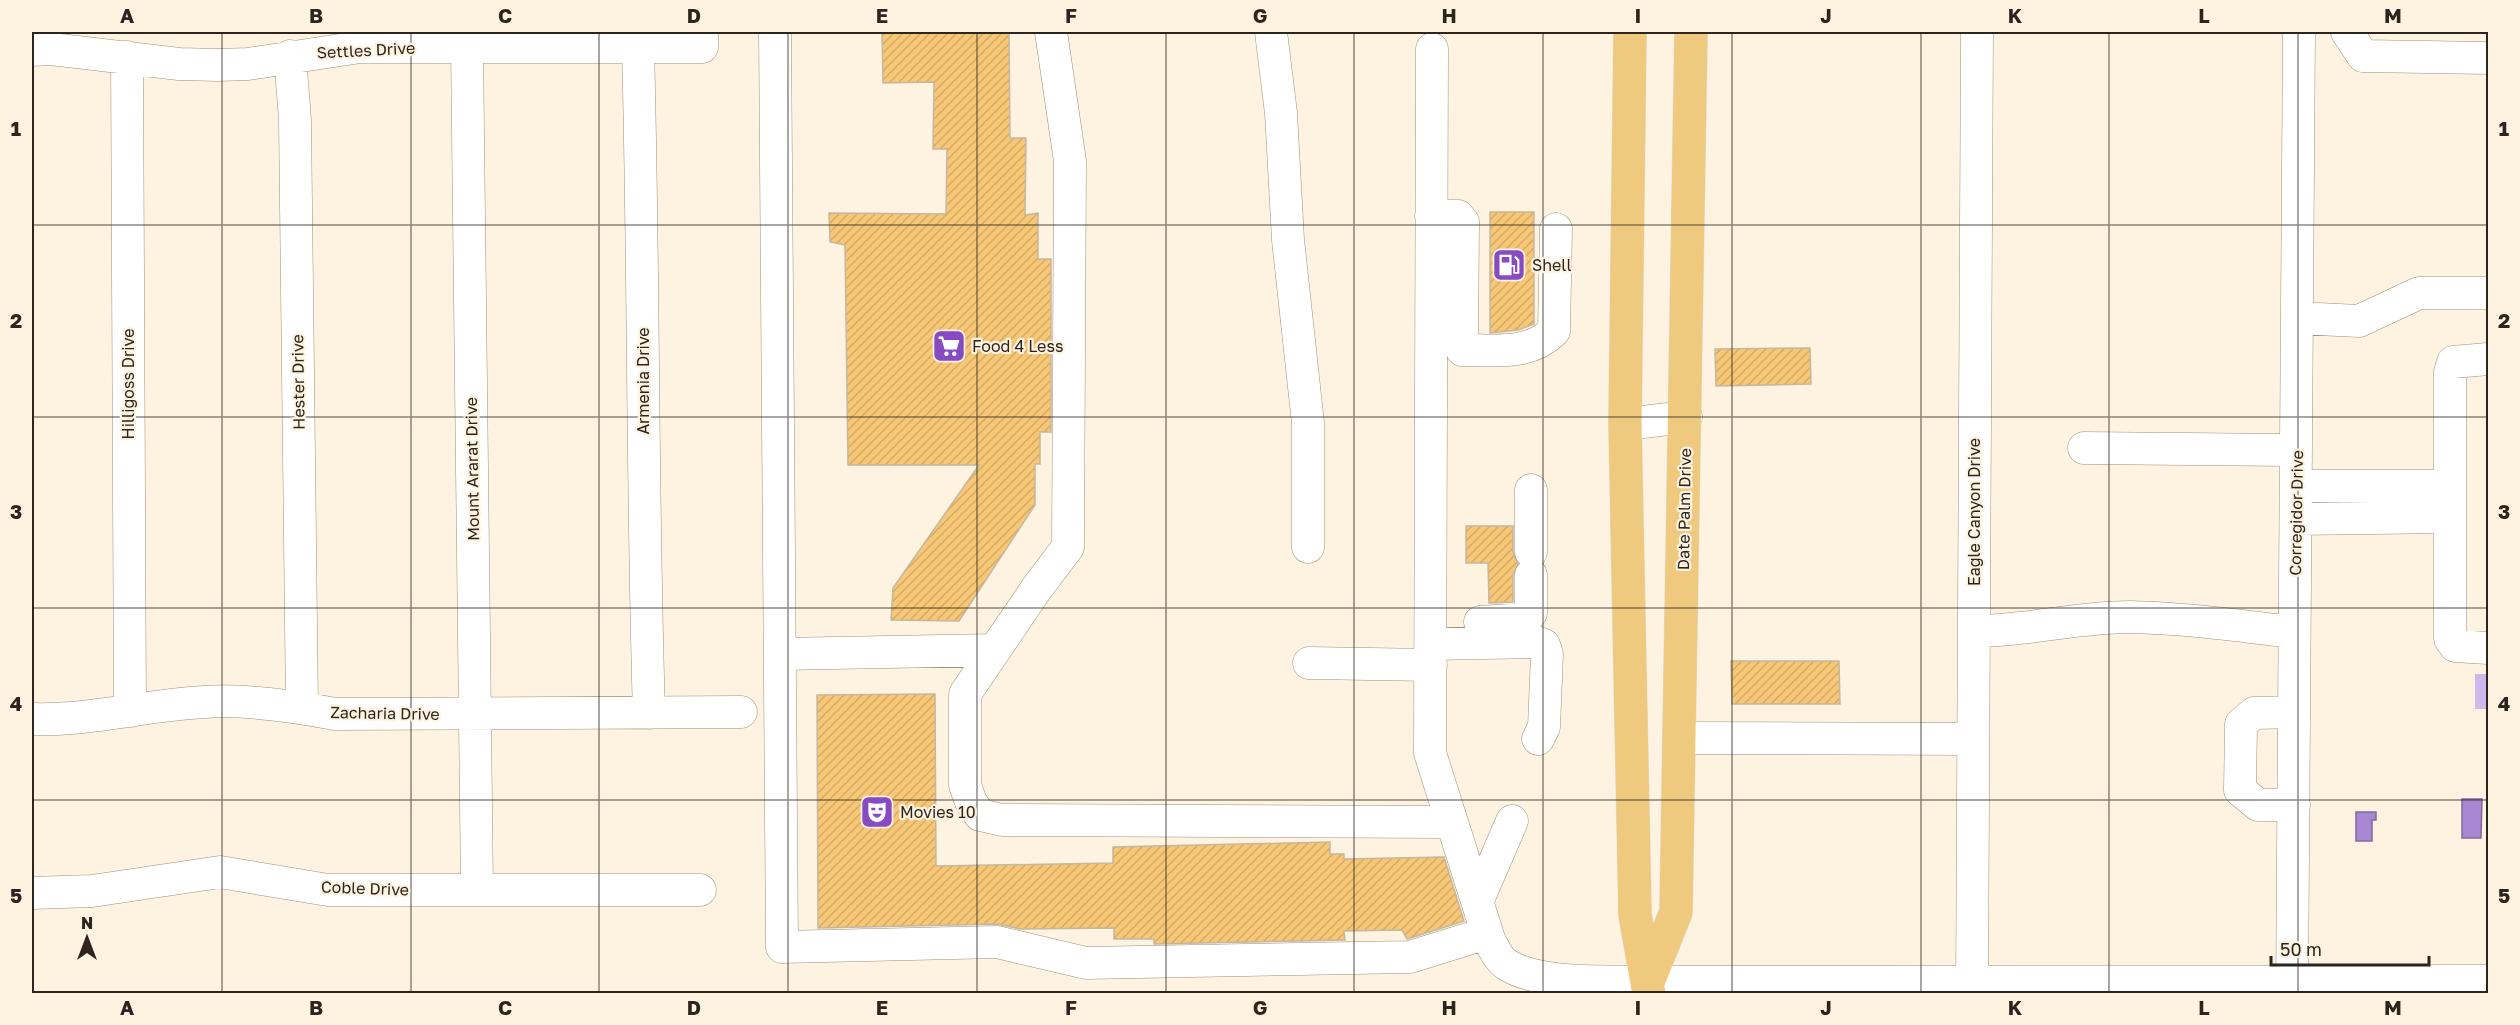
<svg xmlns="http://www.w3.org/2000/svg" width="2520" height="1025" viewBox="0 0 2520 1025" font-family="'Golos Text',sans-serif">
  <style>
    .garden { fill: #cfb9ec }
    .water { fill: #a886d1; stroke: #82699b; stroke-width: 1.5 }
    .building { fill: url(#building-hatch); stroke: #c5b7a0; stroke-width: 1.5 }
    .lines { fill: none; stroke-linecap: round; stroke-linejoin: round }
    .minor-casing { stroke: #9d8f7a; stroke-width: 33 }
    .major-casing { stroke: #e1e0df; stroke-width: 34 }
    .minor { stroke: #fff; stroke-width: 32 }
    .major { stroke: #eec97e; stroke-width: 33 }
    .grid { fill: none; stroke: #2b251d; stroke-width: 1.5; stroke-opacity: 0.55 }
    .labels { text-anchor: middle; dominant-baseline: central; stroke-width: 4.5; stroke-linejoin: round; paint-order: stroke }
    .street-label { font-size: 16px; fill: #2b251d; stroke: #fef3e0 }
    .poi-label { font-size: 16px; fill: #2b251d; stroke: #fef3e0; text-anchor: start }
    .neatline { fill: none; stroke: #2b251d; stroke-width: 2 }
    .grid-label { font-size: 20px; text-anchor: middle; font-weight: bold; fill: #2b251d }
  </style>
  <defs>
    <pattern id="building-hatch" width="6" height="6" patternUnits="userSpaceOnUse" patternTransform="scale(1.5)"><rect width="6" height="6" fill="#f7c776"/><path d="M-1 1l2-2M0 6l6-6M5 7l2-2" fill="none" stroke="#d4ab66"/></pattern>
  </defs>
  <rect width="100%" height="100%" fill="#fef3e0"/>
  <path class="garden" d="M2475,674H2488V709H2475Z"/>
  <path class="water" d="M2462,799H2482L2481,838H2462Z
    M2356,812H2376V820H2372V841H2356Z"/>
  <path class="building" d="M882,32H1009L1010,138H1026L1025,215L1038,213V259H1051V432H1040V464H1035V505L959,621L891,620L893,588L979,465H848L845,245L830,242L829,213L946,214L947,149H933L934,82L883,83Z
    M1490,212H1534V324L1518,330L1490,333Z
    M1810,348L1811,384L1716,386L1715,349Z
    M1466,526H1513V552L1518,564L1513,575V602L1489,603L1488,563H1466Z
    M1731,661H1839L1840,704H1732Z
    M935,694L936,866L1113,863V847L1330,842V854H1344V859L1444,857L1464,921L1407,939L1402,930L1344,931L1345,940L1154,944V939H1114V928L1020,929L997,924L818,928L817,695Z"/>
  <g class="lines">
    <defs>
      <path id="minor" d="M775,32L782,947L997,942L1086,963L1410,957L1487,933
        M1051,32L1070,161L1068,547L1037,588L965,694V785L971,802L980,815L1002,820L1450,822
        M1271,32L1281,113L1288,240L1308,423V547
        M2347,32L2363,56L2488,58
        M467,47L477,890
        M638,48C644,270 642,491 649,713
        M1432,49L1430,753L1490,942C1494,948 1499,960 1506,964C1537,986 1611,980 1648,982L2488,981
        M32,50L51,49L179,64L218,65L248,64L360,47H702V32
        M290,56L295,120L302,708
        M127,57L130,711
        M1431,216H1458L1463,222L1462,350C1495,350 1529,356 1554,331L1556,229
        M2297,318L2359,321L2419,293H2488
        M2488,359L2453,362L2450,372V639L2455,646L2488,648
        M1625,424L1686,417
        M2084,448L2296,450
        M2296,486H2450
        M2296,519L2449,517
        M1531,552V490
        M1480,622L1526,619L1531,613V575
        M1974,631C2026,631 2078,617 2129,617C2185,618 2240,626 2294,632
        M1431,644L1536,642L1544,645L1547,654L1544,727L1538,739
        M780,654L994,650
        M1309,663L1431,665
        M2294,712L2254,713L2241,724L2240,790L2258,805H2294
        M32,719C90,721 146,705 204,702C247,699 293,706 335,714L741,712
        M1679,738L1973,739
        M32,893L92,891L220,872L328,890H700
        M1478,900L1512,821
        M1972,994L1977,32
        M2292,994L2299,32"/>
      <path id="major" d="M1630,32L1625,424L1635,915L1649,994
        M1648,982L1676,912L1691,32"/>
    </defs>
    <use href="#minor" class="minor-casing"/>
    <use href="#major" class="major-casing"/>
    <use href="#minor" class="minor"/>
    <use href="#major" class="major"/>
  </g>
  <path class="grid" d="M222,32V994M411,32V994M599,32V994M788,32V994M977,32V994M1166,32V994M1354,32V994M1543,32V994M1732,32V994M1921,32V994M2109,32V994M2298,32V994M32,225H2488M32,417H2488M32,608H2488M32,800H2488"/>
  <defs>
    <symbol id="fuel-square" viewBox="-11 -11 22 22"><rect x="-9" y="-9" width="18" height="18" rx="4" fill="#874ac0" stroke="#fef3e0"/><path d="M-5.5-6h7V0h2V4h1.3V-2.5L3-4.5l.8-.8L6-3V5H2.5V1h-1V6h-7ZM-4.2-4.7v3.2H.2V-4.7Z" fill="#fff"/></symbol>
    <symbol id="supermarket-square" viewBox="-11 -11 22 22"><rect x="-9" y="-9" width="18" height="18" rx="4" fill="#874ac0" stroke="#fef3e0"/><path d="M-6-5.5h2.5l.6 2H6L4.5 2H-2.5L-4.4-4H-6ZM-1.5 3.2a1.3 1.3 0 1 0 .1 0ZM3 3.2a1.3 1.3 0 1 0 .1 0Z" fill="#fff"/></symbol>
    <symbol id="theatre-square" viewBox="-11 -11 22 22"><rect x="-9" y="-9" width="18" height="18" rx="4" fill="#874ac0" stroke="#fef3e0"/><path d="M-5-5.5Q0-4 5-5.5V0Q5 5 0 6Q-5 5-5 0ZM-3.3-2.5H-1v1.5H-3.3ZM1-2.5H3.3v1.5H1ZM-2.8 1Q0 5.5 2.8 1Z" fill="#fff"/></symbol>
  </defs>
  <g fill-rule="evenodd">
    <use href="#fuel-square" x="1490" y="246" width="38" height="38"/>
    <use href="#supermarket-square" x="930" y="327" width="38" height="38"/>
    <use href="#theatre-square" x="858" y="793" width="38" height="38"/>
  </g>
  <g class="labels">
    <g class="street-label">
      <text transform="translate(366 50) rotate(-3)">Settles Drive</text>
      <text transform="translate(643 381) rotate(-90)">Armenia Drive</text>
      <text transform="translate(298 382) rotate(-91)">Hester Drive</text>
      <text transform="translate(128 384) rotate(-90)">Hilligoss Drive</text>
      <text transform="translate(472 469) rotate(-91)">Mount Ararat Drive</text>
      <text transform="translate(1684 509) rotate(-89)">Date Palm Drive</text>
      <text transform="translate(1974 512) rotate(-90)">Eagle Canyon Drive</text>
      <text transform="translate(2296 513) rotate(-89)">Corregidor Drive</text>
      <text transform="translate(385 713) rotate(1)">Zacharia Drive</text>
      <text transform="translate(365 888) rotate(2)">Coble Drive</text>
    </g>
    <g class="poi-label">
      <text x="1532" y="265">Shell</text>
      <text x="972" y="346">Food 4 Less</text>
      <text x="900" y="812">Movies 10</text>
    </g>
  </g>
  <rect width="2520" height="1025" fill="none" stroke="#fef3e0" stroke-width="66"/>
  <g transform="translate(87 938)" stroke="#fef3e0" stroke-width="4.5" paint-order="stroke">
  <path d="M0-4.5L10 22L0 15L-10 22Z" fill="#2b251d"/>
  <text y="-9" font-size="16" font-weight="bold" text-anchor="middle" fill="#2b251d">N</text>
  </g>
  <path d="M2271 956v9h158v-9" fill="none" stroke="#2b251d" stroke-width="3"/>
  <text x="2280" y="956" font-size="18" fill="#2b251d" stroke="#fef3e0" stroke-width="4.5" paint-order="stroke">50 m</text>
  <rect x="33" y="33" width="2454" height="959" class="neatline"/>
  <g class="grid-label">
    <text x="127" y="23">A</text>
    <text x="316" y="23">B</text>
    <text x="505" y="23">C</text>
    <text x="694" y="23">D</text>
    <text x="882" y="23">E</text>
    <text x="1071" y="23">F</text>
    <text x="1260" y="23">G</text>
    <text x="1449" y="23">H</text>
    <text x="1638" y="23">I</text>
    <text x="1826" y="23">J</text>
    <text x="2015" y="23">K</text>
    <text x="2204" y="23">L</text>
    <text x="2393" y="23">M</text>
    <text x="16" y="136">1</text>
    <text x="2504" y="136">1</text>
    <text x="16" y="328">2</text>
    <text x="2504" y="328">2</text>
    <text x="16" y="519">3</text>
    <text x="2504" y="519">3</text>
    <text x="16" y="711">4</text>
    <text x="2504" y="711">4</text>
    <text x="16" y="903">5</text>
    <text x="2504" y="903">5</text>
    <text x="127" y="1015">A</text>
    <text x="316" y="1015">B</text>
    <text x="505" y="1015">C</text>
    <text x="694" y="1015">D</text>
    <text x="882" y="1015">E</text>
    <text x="1071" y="1015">F</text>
    <text x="1260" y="1015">G</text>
    <text x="1449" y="1015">H</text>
    <text x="1638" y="1015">I</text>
    <text x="1826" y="1015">J</text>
    <text x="2015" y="1015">K</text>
    <text x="2204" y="1015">L</text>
    <text x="2393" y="1015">M</text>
  </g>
</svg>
